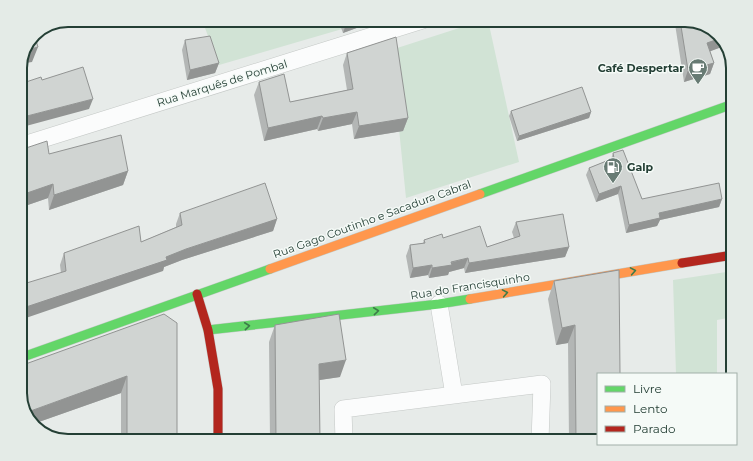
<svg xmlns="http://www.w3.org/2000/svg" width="753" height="461" viewBox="0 0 753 461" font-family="Montserrat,sans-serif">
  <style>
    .green { fill: #d1e3d5 }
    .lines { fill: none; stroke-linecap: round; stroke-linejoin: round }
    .street-casing { stroke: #c4c8c6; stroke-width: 18 }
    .fast-casing { stroke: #c2c9c6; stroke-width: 10 }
    .slow-casing { stroke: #c2c9c6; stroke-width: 10 }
    .jam-casing { stroke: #c2c9c6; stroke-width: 10 }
    .street { stroke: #fbfcfc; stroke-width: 17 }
    .fast { stroke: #63d668; stroke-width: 9 }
    .slow { stroke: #ff974d; stroke-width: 9 }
    .jam { stroke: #b3261e; stroke-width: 9 }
    .wall { fill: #b3b6b5 }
    .shaded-wall { fill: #929493 }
    .building { fill: #d0d4d2; stroke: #929493 }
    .oneway { stroke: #3d7b49 }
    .labels { text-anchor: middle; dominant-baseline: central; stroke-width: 3; stroke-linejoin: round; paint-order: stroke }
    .poi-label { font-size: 11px; font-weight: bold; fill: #243f35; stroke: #f5faf7; text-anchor: end }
    .street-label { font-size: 11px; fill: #243f35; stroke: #f5faf7 }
    .rim { fill: none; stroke: #243f35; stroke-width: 2 }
  </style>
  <rect width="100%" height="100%" fill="#e7ebe9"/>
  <path class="green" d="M202,20H373L219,65Z
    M484,20H488L519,162L406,198L391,50Z
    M733,271V317L717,320V374H676L673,280Z"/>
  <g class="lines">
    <defs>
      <path id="street" d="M20,146L423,20
        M439,304L454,395
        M344,441L343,409L542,384L540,441"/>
      <path id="fast" d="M480,194L733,104
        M208,330L439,304L470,299
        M20,358L270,269"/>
      <path id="slow" d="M270,269L480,194
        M470,299L682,263"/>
      <path id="jam" d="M682,263L733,255
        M197,294L208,330L218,389V441"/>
    </defs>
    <use href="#street" class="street-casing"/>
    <use href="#fast" class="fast-casing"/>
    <use href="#slow" class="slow-casing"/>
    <use href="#jam" class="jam-casing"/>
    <use href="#street" class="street"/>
    <use href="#fast" class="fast"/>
    <use href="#slow" class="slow"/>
    <use href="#jam" class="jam"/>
  </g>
  <path class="wall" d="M338,20H364L362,26L343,33Z
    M677,20H685L726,44L727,45L710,51L714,63L710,74L684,82L675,24Z
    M185,40L219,63L215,73L187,80L182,50Z
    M347,53L408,118L403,131L354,139L352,124L318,131L317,129L264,141L254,95L259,82L290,102L347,90L343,65Z
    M511,111L591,112L589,118L517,141L509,116Z
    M20,150L49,154L128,171L123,185L49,210L48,198L22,207L20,200Z
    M613,153L642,199H722L719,207L660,220L657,226L626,233L618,194L596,202L586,175L589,168L611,159Z
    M180,213L277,219L273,231L182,260L164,267L163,271L61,273L60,265L64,253L141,242L176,227V224Z
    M516,222L569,247L565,257L465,273L464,268L449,272L448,275L429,278L428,275L410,278L406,256L410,245L423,243L424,240L487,247L514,238L512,232Z
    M554,281L620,374L598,441H569L568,343L556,345L548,299Z
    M164,314L177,441H121V393L33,424Z
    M275,325L340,377L319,380L320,441H270L269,342Z"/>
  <path class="shaded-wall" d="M364,20L362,26L343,33L345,27Z
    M721,38L726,44L727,45L703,54L707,43Z
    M38,47L32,62L20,64L27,50Z
    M219,63L215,73L187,80L190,70Z
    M714,63L710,74L684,82L688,70Z
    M93,99L89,109L26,126L24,130L20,131V122L27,116Z
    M357,112L352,124L318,131L323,118Z
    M591,112L589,118L517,141L519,136Z
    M322,116L317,129L264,141L268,128Z
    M408,118L403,131L354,139L359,126Z
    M128,171L123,185L49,210L54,195Z
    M24,181L20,192V183Z
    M53,184L48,198L22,207L27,193Z
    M621,186L618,194L596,202L599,194Z
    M722,199L719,207L660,220L657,226L626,233L629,225L659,213Z
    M277,219L273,231L182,260L164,267L163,271L20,320V309L186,249Z
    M569,247L565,257L465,273L469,263Z
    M468,258L464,268L449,272L448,275L429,278L432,268Z
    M432,265L428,275L410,278L413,268Z
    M575,325L568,343L556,345L562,328Z
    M346,360L340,377L313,381L319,364Z
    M127,376L121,393L33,424L27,417L25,413Z"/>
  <path class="building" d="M342,20H364L345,27Z
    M680,20H685L709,27L721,38L707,43L714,63L688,70Z
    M34,34L38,47L27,50Z
    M210,36L219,63L190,70L185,40Z
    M396,37L408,118L359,126L357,112L323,118L322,116L268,128L259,82L284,74L290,102L353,89L347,53Z
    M83,67L93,99L27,116L28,120L20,122V84L41,77L42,80Z
    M582,87L591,112L519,136L511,111Z
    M121,135L128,171L54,195L53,184L27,193L24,181L20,183V150L47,141L49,154Z
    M623,150L642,199L719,183L722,199L659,213L660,218L629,225L621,186L599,194L589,168L614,158L613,153Z
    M265,183L277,219L186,249L166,257L167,260L20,309V285L66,271L64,253L139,226L141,242L182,225L180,213Z
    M563,214L569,247L469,263L468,258L451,262L452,265L432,268V265L413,268L410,245L425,243L424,240L442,234L443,238L480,226L487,247L520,236L516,222Z
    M619,270L620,374H598V441H576L575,325L562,328L554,281Z
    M164,314L177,323V441H127V376L25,413L20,396V366Z
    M339,314L346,360L319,364L320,441H276L275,325Z"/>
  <defs><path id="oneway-chevron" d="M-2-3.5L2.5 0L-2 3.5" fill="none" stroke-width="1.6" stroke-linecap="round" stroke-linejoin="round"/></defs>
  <g class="oneway">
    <use href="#oneway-chevron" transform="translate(633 271) rotate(-10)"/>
    <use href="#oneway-chevron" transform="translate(505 293) rotate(-10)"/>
    <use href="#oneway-chevron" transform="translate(376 311) rotate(-6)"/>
    <use href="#oneway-chevron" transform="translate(247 326) rotate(-6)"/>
  </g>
  <defs>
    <symbol id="cafe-pin" viewBox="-11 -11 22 30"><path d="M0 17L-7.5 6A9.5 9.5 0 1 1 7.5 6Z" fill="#687b74" stroke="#f5faf7"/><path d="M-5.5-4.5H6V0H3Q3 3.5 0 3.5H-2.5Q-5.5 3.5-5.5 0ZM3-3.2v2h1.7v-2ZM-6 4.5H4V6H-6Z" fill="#fff"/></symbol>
    <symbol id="fuel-pin" viewBox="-11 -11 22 30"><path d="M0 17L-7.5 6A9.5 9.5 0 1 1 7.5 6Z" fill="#687b74" stroke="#f5faf7"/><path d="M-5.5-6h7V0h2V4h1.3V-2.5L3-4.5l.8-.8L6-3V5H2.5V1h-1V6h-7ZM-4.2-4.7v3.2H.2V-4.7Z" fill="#fff"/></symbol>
  </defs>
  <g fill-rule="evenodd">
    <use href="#cafe-pin" x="687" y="57" width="22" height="30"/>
    <use href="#fuel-pin" x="602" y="156" width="22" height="30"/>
  </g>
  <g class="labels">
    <g class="poi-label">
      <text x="684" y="68">Café Despertar</text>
      <text x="627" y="167" text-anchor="start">Galp</text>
    </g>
    <g class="street-label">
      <text transform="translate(222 83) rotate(-17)">Rua Marquês de Pombal</text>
      <text transform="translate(372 219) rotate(-20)">Rua Gago Coutinho e Sacadura Cabral</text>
      <text transform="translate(470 286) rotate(-9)">Rua do Francisquinho</text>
    </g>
  </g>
  <path d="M0 0H753V461H0ZM68 27H685A41 41 0 0 1 726 68V393A41 41 0 0 1 685 434H68A41 41 0 0 1 27 393V68A41 41 0 0 1 68 27Z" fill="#e4ebe7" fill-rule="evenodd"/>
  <path class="rim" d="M68 27H685A41 41 0 0 1 726 68V393A41 41 0 0 1 685 434H68A41 41 0 0 1 27 393V68A41 41 0 0 1 68 27Z"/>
  <rect x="597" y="373" width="140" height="72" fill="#f5faf7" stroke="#a1afa9"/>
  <rect x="605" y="386" width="20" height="6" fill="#63d668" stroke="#a1afa9"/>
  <text x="633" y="393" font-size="12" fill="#243f35">Livre</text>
  <rect x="605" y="406" width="20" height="6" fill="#ff974d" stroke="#a1afa9"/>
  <text x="633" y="413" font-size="12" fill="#243f35">Lento</text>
  <rect x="605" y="426" width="20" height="6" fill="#b3261e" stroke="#a1afa9"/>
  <text x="633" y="433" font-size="12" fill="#243f35">Parado</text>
</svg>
